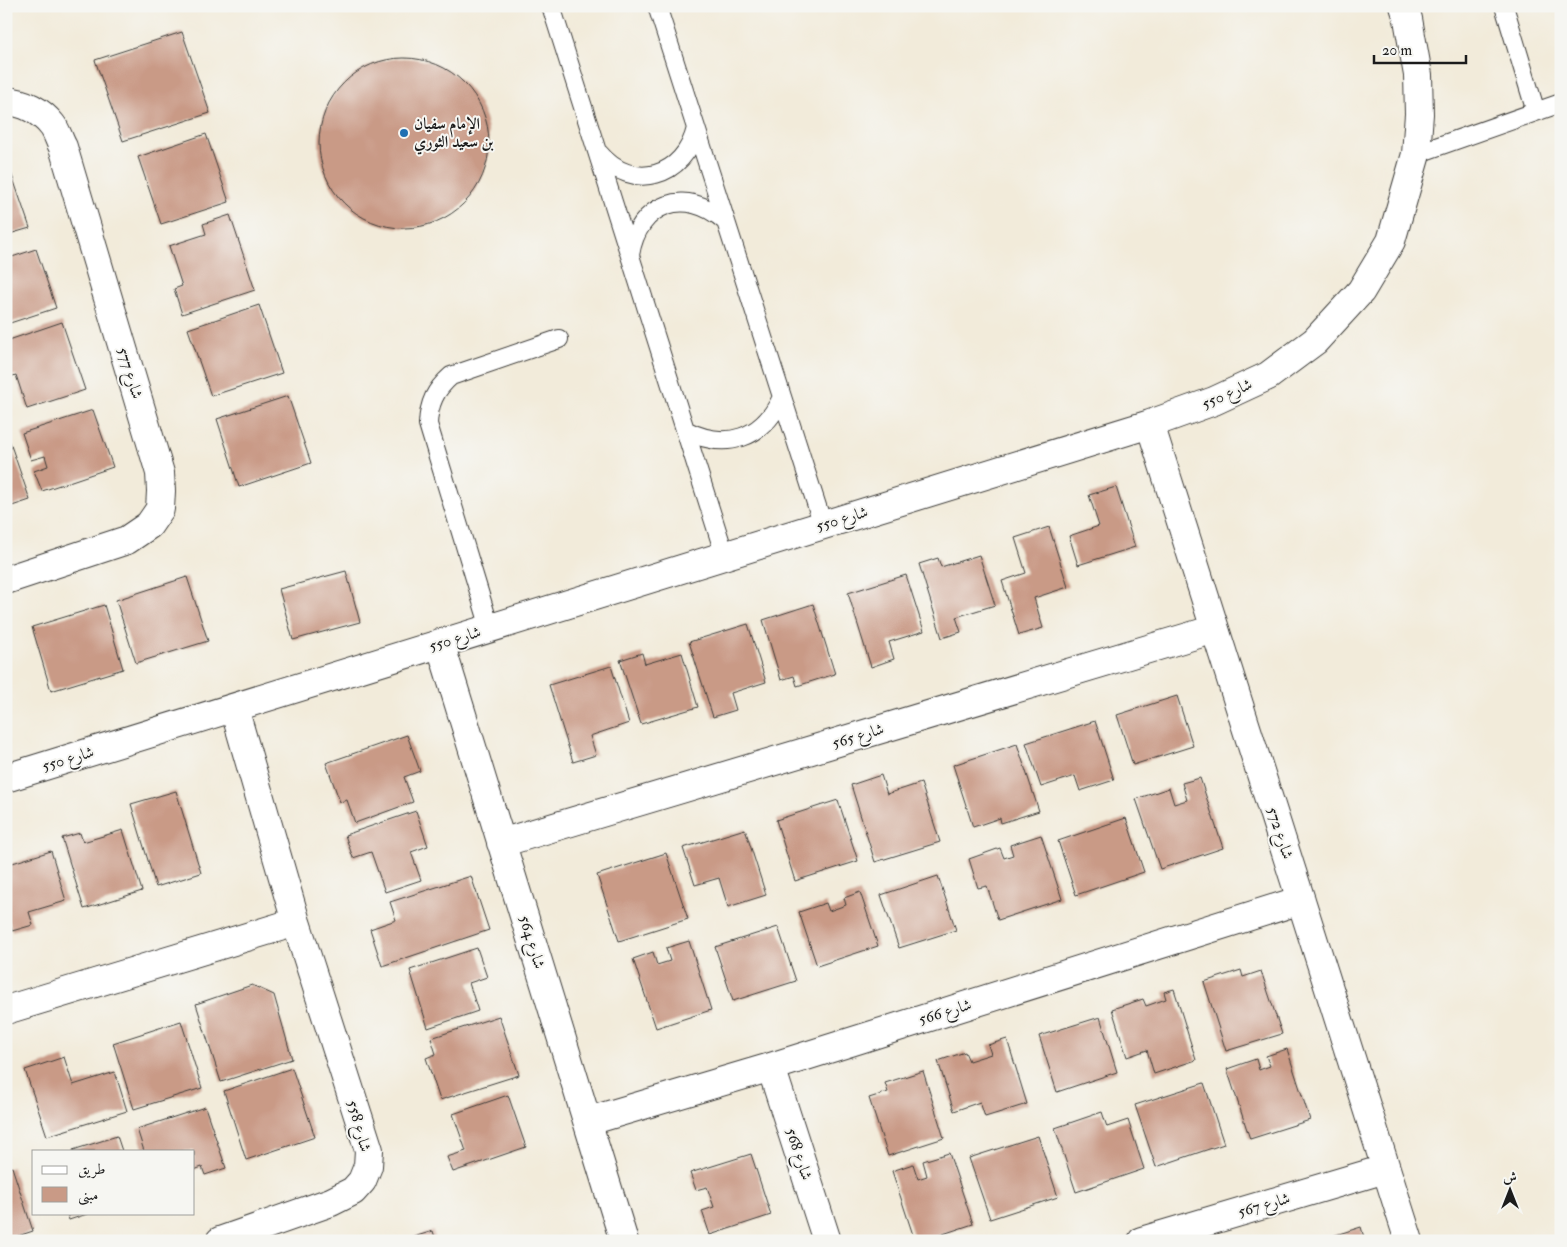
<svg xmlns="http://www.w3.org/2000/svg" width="1567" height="1247" viewBox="0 0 1567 1247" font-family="'IM FELL Double Pica',Amiri,serif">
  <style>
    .building { fill: #c99a86 }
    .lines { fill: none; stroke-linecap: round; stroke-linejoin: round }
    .service-casing { stroke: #3c3b38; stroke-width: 20 }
    .minor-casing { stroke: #3c3b38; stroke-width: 30 }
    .service { stroke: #fff; stroke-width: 18 }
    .minor { stroke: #fff; stroke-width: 28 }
    .poi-dot { fill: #1f6fb2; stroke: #f6f6f2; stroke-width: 2 }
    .labels { text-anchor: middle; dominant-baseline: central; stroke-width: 4; stroke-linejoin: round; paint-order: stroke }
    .poi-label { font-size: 16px; font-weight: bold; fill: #1c1c1c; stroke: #f6f6f2; text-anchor: start }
    .street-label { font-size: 16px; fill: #1c1c1c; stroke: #f6f6f2 }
  </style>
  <rect width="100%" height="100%" fill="#f6f6f2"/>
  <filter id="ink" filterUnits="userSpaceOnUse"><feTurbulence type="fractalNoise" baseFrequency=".02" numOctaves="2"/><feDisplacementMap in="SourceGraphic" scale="10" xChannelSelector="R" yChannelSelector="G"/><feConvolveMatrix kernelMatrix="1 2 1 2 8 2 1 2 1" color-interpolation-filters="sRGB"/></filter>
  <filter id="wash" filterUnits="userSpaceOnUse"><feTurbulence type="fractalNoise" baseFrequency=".0096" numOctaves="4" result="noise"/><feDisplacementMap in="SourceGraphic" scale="20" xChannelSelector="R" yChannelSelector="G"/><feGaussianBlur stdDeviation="1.12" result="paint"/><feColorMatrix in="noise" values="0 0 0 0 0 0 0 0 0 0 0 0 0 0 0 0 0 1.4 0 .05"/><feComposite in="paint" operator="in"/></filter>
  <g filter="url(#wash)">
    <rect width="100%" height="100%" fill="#f2ebda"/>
    <g id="blocks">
      <path class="building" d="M182,32L210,113L123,141L95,60Z
        M319 143a85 85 0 1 1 170 0a85 85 0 1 1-170 0Z
        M206,134L229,202L161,224L138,157Z
        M6,158L30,228L6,235Z
        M230,215L255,290L182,314L174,289L182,286L169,246L206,234L203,224Z
        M36,249L56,308L7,324L6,259Z
        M259,305L282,373L211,396L188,329Z
        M62,322L85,390L27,409L16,375L6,378V341Z
        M288,396L311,463L239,487L217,419Z
        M93,410L113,467L42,491L34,471L48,466L45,456L31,460L22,433Z
        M6,431L30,500L6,508Z
        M1116,487L1135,547L1078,565L1069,536L1099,526L1089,495Z
        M1049,527L1068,587L1034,598L1043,628L1019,635L1002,581L1026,573L1015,538Z
        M979,555L995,605L956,617L961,632L942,638L919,564L938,558L941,567Z
        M346,571L360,622L293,640L279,589Z
        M906,575L924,631L889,642L894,659L871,667L848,593Z
        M187,577L208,641L136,663L116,600Z
        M813,604L835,674L797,686L794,676L781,680L763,620Z
        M104,605L123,669L51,691L32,627Z
        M748,624L766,682L731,693L736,710L713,717L689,642Z
        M642,653L645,664L682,653L698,707L641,724L620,660Z
        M611,666L629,723L590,736L596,755L573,762L549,685Z
        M1177,696L1193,746L1133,765L1117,715Z
        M1095,721L1114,780L1080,791L1075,776L1041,787L1026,743Z
        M407,735L420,771L404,777L413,802L355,823L347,800L340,802L326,763Z
        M1017,744L1039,811L1001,823L1000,818L973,827L953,765Z
        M881,775L887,794L921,783L940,842L875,862L851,785Z
        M1200,778L1223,848L1160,869L1136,799L1169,788L1174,804L1187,800L1182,783Z
        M176,791L201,873L156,887L131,804Z
        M838,800L858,861L795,881L776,820Z
        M416,811L428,846L411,852L421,880L385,892L371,852L353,858L345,835Z
        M1126,818L1144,872L1076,895L1058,841Z
        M745,829L766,895L728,907L719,878L695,885L683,848Z
        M123,830L142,891L84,909L62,838L80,833L83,842Z
        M1041,835L1062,899L998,920L987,886L978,888L969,859L1000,848L1004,858L1013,855L1010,845Z
        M51,851L66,901L29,912L33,925L12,931L6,912V865Z
        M666,853L688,919L619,941L597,875Z
        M471,876L489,930L382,966L370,929L396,920L390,902Z
        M938,876L956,930L899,948L881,895Z
        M860,892L878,946L817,966L799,912L826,903L829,911L846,905L844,898Z
        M778,927L796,981L733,1001L715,947Z
        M689,941L711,1010L656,1028L633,959L653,952L657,965L670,961L666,948Z
        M477,948L487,977L469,983L478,1011L428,1028L410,970Z
        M1241,970L1243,977L1261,971L1282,1034L1226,1051L1204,982Z
        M252,985L274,995L292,1059L221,1082L196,1004Z
        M1174,989L1196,1060L1154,1074L1147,1050L1127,1057L1112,1009L1143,999L1146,1006L1166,999L1164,992Z
        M499,1016L519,1075L440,1100L426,1058L436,1054L431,1038Z
        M1100,1017L1117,1072L1057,1092L1039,1036Z
        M181,1021L202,1088L134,1109L113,1043Z
        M1007,1039L1027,1104L985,1117L980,1102L954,1111L938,1061L965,1052L969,1061L991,1054L988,1045Z
        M1287,1049L1310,1120L1250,1139L1227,1069L1256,1059L1259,1070L1270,1066L1266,1056Z
        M64,1057L73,1085L115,1072L127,1111L47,1136L25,1070Z
        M292,1068L315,1137L246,1160L224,1091Z
        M923,1071L944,1138L888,1156L869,1098L888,1092L885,1083Z
        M1204,1083L1224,1144L1156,1167L1135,1105Z
        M508,1095L526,1147L453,1172L447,1157L466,1151L453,1114Z
        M205,1107L226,1168L205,1175L202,1167L194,1170V1151H144L137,1129Z
        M1102,1112L1107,1127L1128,1120L1144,1169L1076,1192L1055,1128Z
        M117,1136L122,1151H73V1150Z
        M1038,1136L1058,1197L990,1219L969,1158Z
        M949,1153L973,1224L922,1241H915L892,1171L913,1164L918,1179L927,1176L923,1161Z
        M751,1154L771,1215L710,1235L702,1211L714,1207L707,1187L696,1190L690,1173Z
        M12,1167L33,1231L6,1240V1169Z
        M67,1213H87V1214L69,1220Z
        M1361,1227L1365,1241H1320V1240Z
        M433,1231L436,1241H404V1240Z"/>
    </g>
  </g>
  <g filter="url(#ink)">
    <use href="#blocks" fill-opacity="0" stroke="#3c3b38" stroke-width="1"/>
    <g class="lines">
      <defs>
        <path id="service" d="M551,6L725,556
          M657,6L823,525
          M1504,6L1536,112
          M599,153C632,193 685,177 696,128
          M1416,154L1561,103
          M630,255C638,203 686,186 725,221
          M685,430C726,451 763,439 782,397
          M490,628L428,424C429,403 435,390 451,376L559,339"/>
        <path id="minor" d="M6,101C24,102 41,111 52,125C57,131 59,140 63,147L160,473L161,491L160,509L149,525L127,540L6,580
          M1150,424L1409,1241
          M440,643L624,1241
          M6,778L1150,424L1214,401L1268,376L1315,341L1361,291L1391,241L1416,154L1419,114L1418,75L1408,19L1404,6
          M501,843L1215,629
          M6,1010L296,922
          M771,1067L827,1241
          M589,1121L771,1067L1301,900
          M220,1241L331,1202L353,1191L362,1181L368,1166L369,1150L296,922L234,708
          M1142,1241L1385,1169"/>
      </defs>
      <use href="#service" class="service-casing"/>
      <use href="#minor" class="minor-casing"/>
      <use href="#service" class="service"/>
      <use href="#minor" class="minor"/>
    </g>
  </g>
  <circle class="poi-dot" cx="404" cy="133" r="5"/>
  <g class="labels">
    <g class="poi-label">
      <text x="414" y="124">الإمام سفيان<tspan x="414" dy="18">بن سعيد الثوري</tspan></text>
    </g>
    <g class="street-label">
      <text transform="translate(130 373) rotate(73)">شارع 577</text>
      <text transform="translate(1227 394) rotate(-24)">شارع 550</text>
      <text transform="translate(842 519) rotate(-17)">شارع 550</text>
      <text transform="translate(455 639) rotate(-17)">شارع 550</text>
      <text transform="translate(858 736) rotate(-17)">شارع 565</text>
      <text transform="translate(68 759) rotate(-17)">شارع 550</text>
      <text transform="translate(1280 833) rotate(72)">شارع 572</text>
      <text transform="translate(532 942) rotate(73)">شارع 564</text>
      <text transform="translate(945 1012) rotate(-17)">شارع 566</text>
      <text transform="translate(359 1126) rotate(75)">شارع 558</text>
      <text transform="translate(799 1154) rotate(72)">شارع 568</text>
      <text transform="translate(1264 1205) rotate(-16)">شارع 567</text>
    </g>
  </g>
  <rect width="1567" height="1247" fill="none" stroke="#f6f6f2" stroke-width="25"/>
  <rect x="32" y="1150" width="162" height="65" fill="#f6f6f2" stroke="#9f9f9c"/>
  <rect x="42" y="1166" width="25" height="8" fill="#ffffff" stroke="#9f9f9c"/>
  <text x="78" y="1174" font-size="15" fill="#1c1c1c">طريق</text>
  <rect x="42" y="1187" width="25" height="15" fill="#c99a86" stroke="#9f9f9c"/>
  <text x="78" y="1200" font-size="15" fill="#1c1c1c">مبنى</text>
  <g transform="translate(1510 1190)" stroke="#f6f6f2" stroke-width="4" paint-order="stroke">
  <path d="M0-4L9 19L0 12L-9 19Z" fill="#1c1c1c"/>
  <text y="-8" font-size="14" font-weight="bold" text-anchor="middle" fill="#1c1c1c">ش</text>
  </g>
  <path d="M1374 55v8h92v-8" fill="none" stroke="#1c1c1c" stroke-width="2.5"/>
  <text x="1382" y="55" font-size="15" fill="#1c1c1c" stroke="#f6f6f2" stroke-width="4" paint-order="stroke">20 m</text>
</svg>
